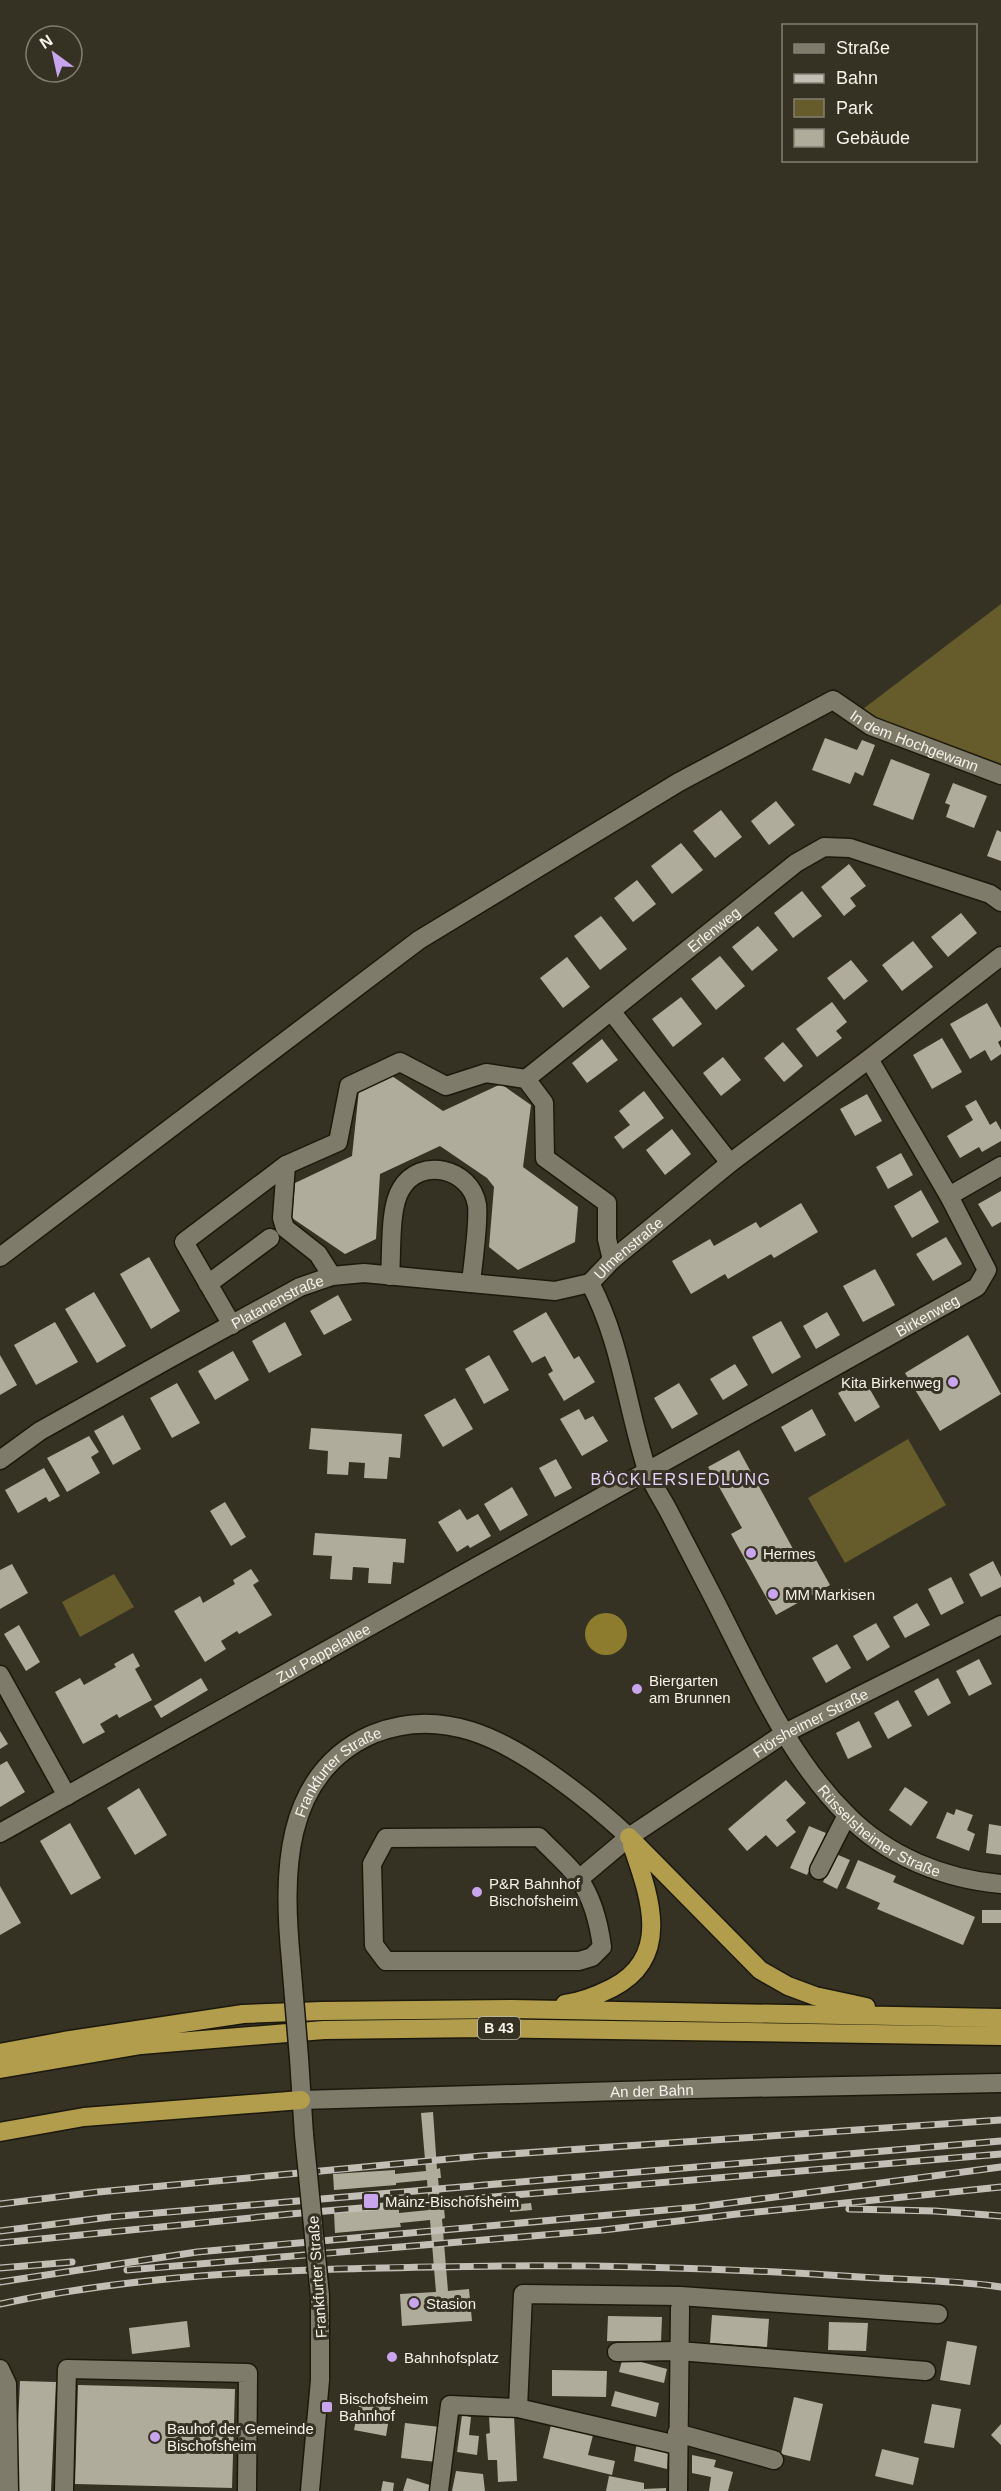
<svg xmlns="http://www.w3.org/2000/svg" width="1001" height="2491" viewBox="0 0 1001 2491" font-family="Helvetica,sans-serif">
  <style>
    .green { fill: #665b2b }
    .water { fill: #8e7c2e }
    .building { fill: #b0ac9c }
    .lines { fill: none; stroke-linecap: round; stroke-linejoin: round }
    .minor-casing { stroke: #1c190c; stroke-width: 21 }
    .highway-casing { stroke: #1c190c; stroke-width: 21 }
    .minor { stroke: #7f7b6b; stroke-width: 18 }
    .highway { stroke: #b19d4c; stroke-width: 18 }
    .rail-casing { stroke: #c2c0b6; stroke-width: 7 }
    .rail { stroke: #353224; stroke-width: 4.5; stroke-dasharray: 14; stroke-linecap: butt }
    .minor-bridge-casing { stroke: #1c190c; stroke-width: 21; stroke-linecap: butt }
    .minor-bridge { stroke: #7f7b6b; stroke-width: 18 }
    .poi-dot { fill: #c9a5ee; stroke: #353224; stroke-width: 2 }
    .labels { text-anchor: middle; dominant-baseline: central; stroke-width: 6; stroke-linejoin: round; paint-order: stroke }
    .shield { fill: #353224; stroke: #bbb9af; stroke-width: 1.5 }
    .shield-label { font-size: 14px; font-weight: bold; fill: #f5f3ea }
    .street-label { font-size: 15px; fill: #f5f3ea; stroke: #353224 }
    .poi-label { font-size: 15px; fill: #f5f3ea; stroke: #353224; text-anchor: start }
    .neighbourhood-label { font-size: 16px; letter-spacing: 1.5px; fill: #e5d2fc; stroke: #353224 }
  </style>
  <rect width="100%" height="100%" fill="#353224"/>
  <path class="green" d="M1001,604V766L877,721L863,709Z
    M908,1439L946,1505L845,1563L808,1498Z
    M114,1574L134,1607L80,1637L62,1602Z"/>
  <path class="water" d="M585 1634a21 21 0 1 1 42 0a21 21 0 1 1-42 0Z"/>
  <path class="building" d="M825,738L857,750L862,740L875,745L863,776L855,772L850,784L812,770Z
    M891,759L930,774L913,820L873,805Z
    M953,783L987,796L974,828L946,817L950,805L945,803Z
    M776,801L795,825L769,845L751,821Z
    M721,810L742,837L715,858L693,831Z
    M997,830L1001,832V861L987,856Z
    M681,843L703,870L672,894L651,866Z
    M849,864L866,886L850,898L856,906L844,916L821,887Z
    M637,880L656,904L633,922L614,898Z
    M802,891L822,916L793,938L774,913Z
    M961,913L977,933L948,957L931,937Z
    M601,916L627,949L600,970L574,936Z
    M758,926L778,950L752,971L732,947Z
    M913,941L933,967L902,991L882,965Z
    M720,956L745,986L716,1010L691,979Z
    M567,957L590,987L563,1008L540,978Z
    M851,960L868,981L844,1000L827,978Z
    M681,997L702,1024L673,1047L652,1019Z
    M832,1002L847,1022L836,1031L842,1038L817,1057L796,1029Z
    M987,1003L1001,1028V1040L998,1042L1001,1048V1054L991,1061L985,1050L970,1059L950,1024Z
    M942,1038L962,1072L932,1089L913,1055Z
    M602,1039L618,1060L587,1083L572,1063Z
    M783,1042L803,1066L784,1082L764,1058Z
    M723,1057L741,1080L721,1096L703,1073Z
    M392,1076L443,1111L501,1084L531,1105L523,1167L578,1207L575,1242L518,1270L489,1247L494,1187L487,1178L440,1146L380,1174L376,1239L345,1254L292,1218L295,1183L352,1156L359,1090Z
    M644,1091L664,1118L623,1149L614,1137L630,1125L619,1111Z
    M867,1094L882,1121L855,1136L840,1109Z
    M976,1100L990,1125L996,1121L1001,1130V1141L982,1152L979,1147L960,1158L947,1136L973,1120L965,1106Z
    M672,1129L691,1154L665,1175L646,1150Z
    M901,1153L913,1175L888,1189L876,1167Z
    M921,1190L939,1222L912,1238L894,1206Z
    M1001,1191V1222L992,1227L978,1204Z
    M801,1203L818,1232L774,1258L771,1254L728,1279L725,1274L691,1294L672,1261L710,1239L714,1246L756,1222L760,1228Z
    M946,1237L962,1264L933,1281L916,1254Z
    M149,1257L180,1311L151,1329L120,1274Z
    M875,1269L895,1305L863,1322L843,1286Z
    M94,1292L126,1346L97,1363L65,1309Z
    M338,1295L352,1320L324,1335L310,1311Z
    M546,1312L574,1359L579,1356L595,1382L564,1401L548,1374L553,1371L545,1356L532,1363L513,1331Z
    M827,1312L840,1335L816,1349L803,1326Z
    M781,1321L801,1357L772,1374L752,1337Z
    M55,1322L78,1362L36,1385L14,1345Z
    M285,1322L302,1355L269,1373L252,1341Z
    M968,1335L1001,1394L940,1431L905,1373Z
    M233,1351L249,1380L215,1400L198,1371Z
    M0,1355L17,1385L0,1395Z
    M489,1355L509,1390L484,1404L465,1369Z
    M735,1364L748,1385L723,1400L710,1379Z
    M864,1379L880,1407L855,1422L838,1393Z
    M177,1383L200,1423L172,1438L150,1398Z
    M679,1383L698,1414L672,1429L654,1398Z
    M455,1398L473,1429L443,1447L424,1415Z
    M579,1409L585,1420L593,1416L608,1441L582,1456L560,1419Z
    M812,1409L826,1435L795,1452L781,1427Z
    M123,1415L141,1449L113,1465L94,1431Z
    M311,1428L402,1434L400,1458L389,1457L387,1479L364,1478L365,1463L349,1462L348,1475L327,1474L328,1451L309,1449Z
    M89,1436L99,1452L91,1457L100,1473L67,1492L47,1458Z
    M739,1450L798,1558L811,1551L830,1585L776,1615L731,1534L742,1528L708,1467Z
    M556,1459L572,1488L555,1497L539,1468Z
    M44,1468L60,1496L49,1502L46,1497L18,1513L5,1490Z
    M512,1487L528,1515L500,1531L484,1504Z
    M225,1502L246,1537L231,1546L210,1511Z
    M460,1509L467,1520L478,1514L491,1536L470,1548L468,1545L457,1552L438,1522Z
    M315,1533L406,1539L404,1563L393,1562L391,1584L368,1583L369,1568L353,1567L352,1580L330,1579L332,1556L313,1555Z
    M993,1561L1001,1577V1587L981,1597L969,1574Z
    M12,1564L28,1593L0,1609V1570Z
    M251,1569L259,1581L253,1585L272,1615L239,1634L237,1631L221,1641L226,1649L205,1662L174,1611L200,1596L203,1603L235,1584L233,1580Z
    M951,1577L964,1603L941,1615L928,1589Z
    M917,1603L930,1625L905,1638L893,1617Z
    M876,1623L890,1647L867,1661L853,1636Z
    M19,1625L40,1662L26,1671L4,1634Z
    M837,1644L851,1668L826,1683L812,1658Z
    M133,1653L140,1666L135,1669L152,1700L119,1718L117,1714L100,1724L105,1732L83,1744L55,1692L80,1678L84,1685L116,1667L114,1664Z
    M979,1659L992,1684L969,1696L956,1671Z
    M201,1678L208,1690L161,1718L154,1706Z
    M938,1678L951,1703L928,1716L914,1691Z
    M898,1700L912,1726L888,1739L874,1713Z
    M859,1721L872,1747L848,1759L836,1733Z
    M0,1731L8,1744L0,1749Z
    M7,1761L25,1792L0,1807V1765Z
    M786,1780L806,1803L786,1820L796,1832L777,1847L766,1835L747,1851L728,1829Z
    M905,1787L928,1802L911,1826L889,1810Z
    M139,1788L167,1835L135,1855L107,1808Z
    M956,1809L973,1815L967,1830L975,1834L969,1851L936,1838L947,1812L954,1815Z
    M70,1823L101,1878L71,1895L40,1841Z
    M989,1824L1001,1826V1855L986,1853Z
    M809,1826L826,1833L807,1875L790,1868Z
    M836,1854L850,1860L837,1889L823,1882Z
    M858,1860L896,1876L893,1882L975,1917L963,1945L877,1909L880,1903L846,1888Z
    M0,1886L21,1923L0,1935Z
    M982,1910H1001V1923H982Z
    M433,2112L437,2169L440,2168L441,2178H438L441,2209H444L445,2218L442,2219L448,2291L469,2289L472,2321L402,2326L400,2294L436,2292L430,2220L400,2223L401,2227L335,2233L334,2213L399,2207V2213L429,2210L427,2180L396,2183V2185L334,2190L333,2174L395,2170V2174L426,2171L421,2113Z
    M531,2203L532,2210L510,2212V2205Z
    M712,2315L769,2319L767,2347L710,2343Z
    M608,2316L662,2317L661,2342L607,2341Z
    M187,2321L190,2347L132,2354L129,2328Z
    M829,2322L868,2323L866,2351L828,2350Z
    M947,2341L977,2346L970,2385L940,2380Z
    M623,2357L667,2369L664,2383L619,2372Z
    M552,2370L607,2371L606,2397L552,2396Z
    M20,2381L56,2382L51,2491H15Z
    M78,2385L235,2389L232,2488L75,2484Z
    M615,2391L659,2403L656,2417L611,2406Z
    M361,2395L392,2401L386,2436L354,2430Z
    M794,2397L823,2404L810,2461L781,2454Z
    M932,2404L961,2409L954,2448L924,2443Z
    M462,2415L471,2417L469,2435L479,2436L477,2455L457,2452Z
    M514,2415L517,2481L498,2482L497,2460H488L486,2434L490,2433L489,2416Z
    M552,2421L594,2431L588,2455L615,2461L612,2475L543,2458Z
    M405,2423L440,2427L436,2462L401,2458Z
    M1001,2424V2445L991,2435Z
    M637,2442L668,2448L667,2469L634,2461Z
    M882,2449L919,2458L913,2485L875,2476Z
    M692,2455L716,2460L714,2467L733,2472L728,2491H709L711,2477L692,2473Z
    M456,2471L483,2474L485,2491H452Z
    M609,2476L644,2483V2489L666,2488V2491H606Z
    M407,2478L433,2486L431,2491H403Z
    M383,2481L394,2483L393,2491H381Z"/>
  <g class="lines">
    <defs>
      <g id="minor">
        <path d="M611,1011L730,1163"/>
        <path id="s1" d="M526,1079L796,863L824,847L850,848L990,894L1001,902"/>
        <path d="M286,1165L282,1218L285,1228L318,1254L332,1276"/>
        <path d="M949,1196L1001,1166"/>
        <path id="s2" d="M0,1257L419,940L679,782L833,700L871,726L1001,775"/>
        <path d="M390,1276C392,1252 389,1208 401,1189C420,1156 471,1168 477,1205C479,1223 473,1263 471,1283"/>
        <path id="s3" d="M590,1283C621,1341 627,1408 647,1470C652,1484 661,1497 668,1510C682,1537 696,1564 710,1591C749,1666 786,1755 847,1815C887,1856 944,1879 1001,1884"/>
        <path id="s4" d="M590,1283L612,1260L730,1163L869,1059L1001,956"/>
        <path d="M208,1284L270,1238"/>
        <path d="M232,1325L184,1242L286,1165L338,1142L349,1086L400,1062L446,1086L486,1073L526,1079L544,1103L545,1158L607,1203V1239L612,1260"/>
        <path id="s5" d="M0,1460L40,1431L174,1356L300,1287L332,1276L364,1273L555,1291L590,1283"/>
        <path d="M0,1675L67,1796"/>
        <path id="s6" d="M0,1833L977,1287L987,1270L949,1196L869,1059"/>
        <path d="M539,1837C552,1851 568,1864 579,1879C593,1899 599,1924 602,1947L592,1957L579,1961H386L374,1945L372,1864L386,1838Z"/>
        <path d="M819,1870L847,1815"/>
        <path id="s7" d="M579,1879L629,1837L785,1733L1001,1625"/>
        <path id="s8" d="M291,1961C283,1877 281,1774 373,1734C405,1721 439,1721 471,1731C523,1747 590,1801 629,1837"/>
        <path d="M299,2058L304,2135"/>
        <path id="s9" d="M301,2100L691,2089L1001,2083"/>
        <path d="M617,2352L679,2351L926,2371"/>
        <path d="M0,2369L7,2384L9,2491"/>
        <path d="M518,2408L523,2294L680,2296L938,2314"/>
        <path d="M677,2433L774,2460"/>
        <path d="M64,2491L67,2369L248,2373L247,2491"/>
        <path d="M310,2491L320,2380V2296"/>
        <path d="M439,2491L450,2405L518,2408L677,2445"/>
        <path d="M678,2491L680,2308"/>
      </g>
      <path id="highway" d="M629,1837L760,1970L788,1986L815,1996L866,2007
        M565,2004C581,2002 598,1995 612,1988C673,1957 649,1895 632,1845
        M0,2053L64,2041L243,2014L322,2011L511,2009L1001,2018
        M0,2069L141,2045L324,2030L481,2028L1001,2036
        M0,2132L84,2117L301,2100"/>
    </defs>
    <use href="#minor" class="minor-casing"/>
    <use href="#highway" class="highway-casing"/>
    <use href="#minor" class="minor"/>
    <use href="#highway" class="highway"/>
    <defs>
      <path id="rail" d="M0,2204L98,2192L481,2156L1001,2120
        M849,2209L935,2211L1001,2216
        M0,2231L110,2217L1001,2141
        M0,2243L290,2214L1001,2154
        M0,2268L72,2262
        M127,2270L603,2230L737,2214L1001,2187
        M0,2282L197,2252L699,2207L1001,2167
        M0,2304C165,2269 334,2268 502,2266C622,2265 741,2269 860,2277C907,2280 955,2280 1001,2287"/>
    </defs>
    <use href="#rail" class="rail-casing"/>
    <use href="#rail" class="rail"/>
    <defs>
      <path id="minor-bridge" d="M291,1961L299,2058
        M304,2135L320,2296"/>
    </defs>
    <use href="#minor-bridge" class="minor-bridge-casing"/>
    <use href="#minor-bridge" class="minor-bridge"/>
  </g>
  <g class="poi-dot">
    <circle cx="953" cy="1382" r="6"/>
    <circle cx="751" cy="1553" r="6"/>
    <circle cx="773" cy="1594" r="6"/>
    <circle cx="637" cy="1689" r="6"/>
    <circle cx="477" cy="1892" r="6"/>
    <rect x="363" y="2193" width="16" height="16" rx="3"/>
    <circle cx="414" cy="2303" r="6"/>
    <circle cx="392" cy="2357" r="6"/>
    <rect x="321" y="2401" width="12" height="12" rx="3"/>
    <circle cx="155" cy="2437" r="6"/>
  </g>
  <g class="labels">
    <rect class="shield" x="478" y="2017" width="42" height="22" rx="4.5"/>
    <g class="shield-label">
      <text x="499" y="2028">B 43</text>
    </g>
    <g class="street-label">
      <text stroke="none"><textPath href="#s2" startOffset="1096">In dem Hochgewann</textPath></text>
      <text stroke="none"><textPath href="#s1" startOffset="240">Erlenweg</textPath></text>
      <text stroke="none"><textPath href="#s4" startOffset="52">Ulmenstraße</textPath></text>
      <text stroke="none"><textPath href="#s5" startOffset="320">Platanenstraße</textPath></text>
      <text stroke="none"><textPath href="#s6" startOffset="1062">Birkenweg</textPath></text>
      <text stroke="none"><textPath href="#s6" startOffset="370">Zur Pappelallee</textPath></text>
      <text stroke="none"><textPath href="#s7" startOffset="280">Flörsheimer Straße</textPath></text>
      <text stroke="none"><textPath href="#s8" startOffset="207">Frankfurter Straße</textPath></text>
      <text stroke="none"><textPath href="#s3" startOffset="632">Rüsselsheimer Straße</textPath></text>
      <text stroke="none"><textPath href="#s9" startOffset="351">An der Bahn</textPath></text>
      <text transform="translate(317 2277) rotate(-94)">Frankfurter Straße</text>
    </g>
    <g class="poi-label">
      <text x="941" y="1382" text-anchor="end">Kita Birkenweg</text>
      <text x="763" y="1553">Hermes</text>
      <text x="785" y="1594">MM Markisen</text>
      <text x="649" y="1680">Biergarten<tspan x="649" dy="17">am Brunnen</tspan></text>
      <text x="489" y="1883">P&amp;R Bahnhof<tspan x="489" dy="17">Bischofsheim</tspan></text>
      <text x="385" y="2201">Mainz-Bischofsheim</text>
      <text x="426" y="2303">Stasion</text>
      <text x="404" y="2357">Bahnhofsplatz</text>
      <text x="339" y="2398">Bischofsheim<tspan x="339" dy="17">Bahnhof</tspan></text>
      <text x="167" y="2428">Bauhof der Gemeinde<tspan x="167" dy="17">Bischofsheim</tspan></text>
    </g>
    <g class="neighbourhood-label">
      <text x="681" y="1479">BÖCKLERSIEDLUNG</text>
    </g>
  </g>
  <rect x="782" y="24" width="195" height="138" fill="#353224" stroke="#827f73" stroke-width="1.5"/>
  <rect x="794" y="44" width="30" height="9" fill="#7f7b6b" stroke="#827f73" stroke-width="1.5"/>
  <text x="836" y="54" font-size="18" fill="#f5f3ea">Straße</text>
  <rect x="794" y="74" width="30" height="9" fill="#c2c0b6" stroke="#827f73" stroke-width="1.5"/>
  <text x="836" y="84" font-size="18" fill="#f5f3ea">Bahn</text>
  <rect x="794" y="99" width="30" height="18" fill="#665b2b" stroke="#827f73" stroke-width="1.5"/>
  <text x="836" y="114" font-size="18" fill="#f5f3ea">Park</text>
  <rect x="794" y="129" width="30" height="18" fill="#b0ac9c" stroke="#827f73" stroke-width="1.5"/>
  <text x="836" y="144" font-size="18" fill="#f5f3ea">Gebäude</text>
  <g transform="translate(54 54) rotate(327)"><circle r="28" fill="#353224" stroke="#827f73" stroke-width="1.5"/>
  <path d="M0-4.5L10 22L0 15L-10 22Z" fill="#c9a5ee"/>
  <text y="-9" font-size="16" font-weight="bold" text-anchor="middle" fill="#f5f3ea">N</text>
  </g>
</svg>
